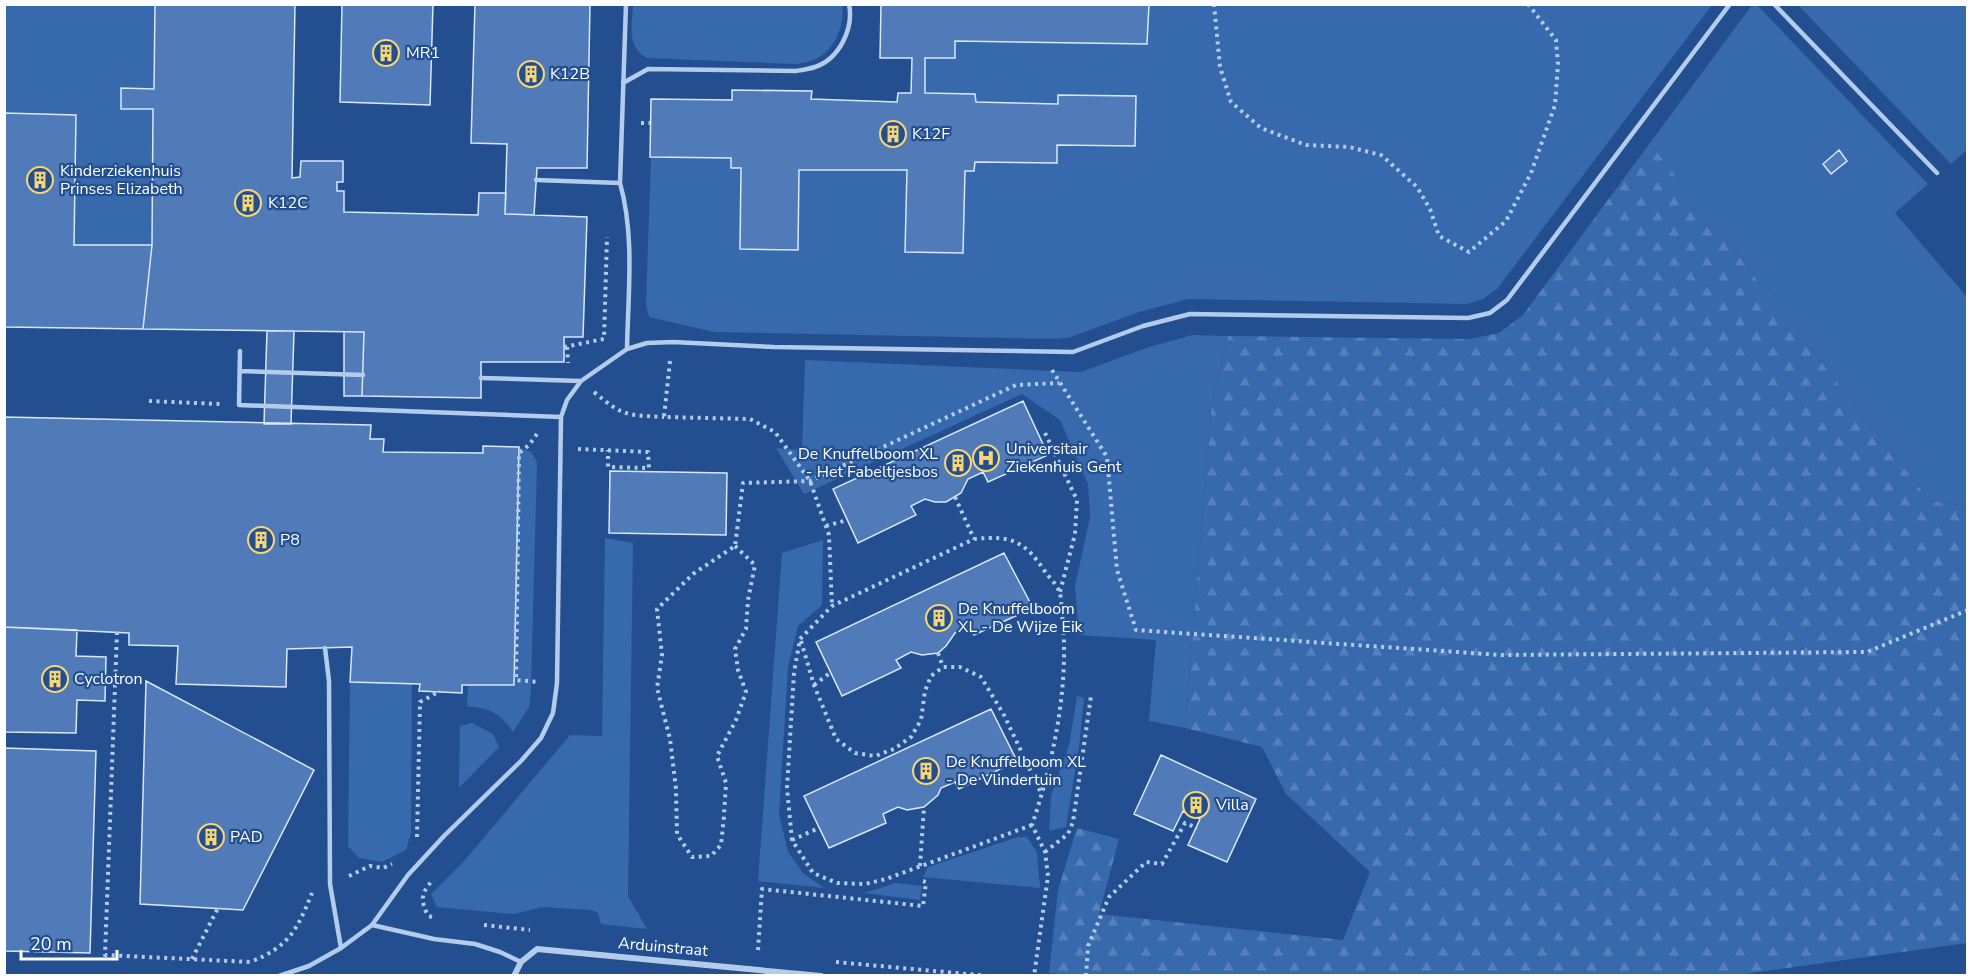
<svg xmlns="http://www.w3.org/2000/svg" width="1972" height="980" viewBox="0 0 1972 980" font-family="'Nunito Sans',sans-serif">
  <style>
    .green { fill: #3769ad }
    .forest { fill: url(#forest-firs) }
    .building { fill: #507bb8; stroke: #d9e7f9; stroke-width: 1.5 }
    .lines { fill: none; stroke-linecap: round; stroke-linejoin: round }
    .path { stroke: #b4ccec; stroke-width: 4; stroke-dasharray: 3 4.5; stroke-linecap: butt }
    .service { stroke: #b4ccec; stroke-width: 4.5 }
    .minor { stroke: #b4ccec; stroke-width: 6 }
    .labels { text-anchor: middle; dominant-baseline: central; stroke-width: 4.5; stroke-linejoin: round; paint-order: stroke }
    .poi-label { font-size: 16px; fill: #fff; stroke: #234f90; text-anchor: start }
    .street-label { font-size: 16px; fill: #fff; stroke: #234f90 }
  </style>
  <defs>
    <pattern id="forest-firs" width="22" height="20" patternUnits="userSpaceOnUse" patternTransform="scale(1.5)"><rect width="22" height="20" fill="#3769ad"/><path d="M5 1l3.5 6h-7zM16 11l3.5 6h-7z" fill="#5580b9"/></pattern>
  </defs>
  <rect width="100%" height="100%" fill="#234f90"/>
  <path class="green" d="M5,5H155L154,89H121V108L153,109L152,245H74L5,113Z
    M842,5C845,26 835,50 814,60C809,62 801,63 796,64L647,58C626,46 632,25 633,5Z
    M1149,5H1712L1497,289L1483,299L1467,304L1188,299L1139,312L1068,338L1050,339L714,332L649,317L646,305L651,157L731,158V168H741L740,249L798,250L799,170H907L905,252L962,253L965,171H974L975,162L1057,145L1135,146L1136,97L1058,95V104L976,102L975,94L925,93V58H955V41L1146,44Z
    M1752,5H1757L1928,184L1895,213L1967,297V506L1930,501L1650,143Z
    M1798,5H1967V150L1951,164Z
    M1193,335L1228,336L1212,401L1185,728L1149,721L1156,640L1079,635L1075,586L1090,517L1088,484L1060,420L1022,394L804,494L776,448L802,450L805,360L1081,372L1149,347Z
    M519,447L531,452L537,462L531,690L529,707L513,732C500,713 489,708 467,706L468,685H514Z
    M605,538L633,543L628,896L647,929L601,924L598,913L592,910L542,907L514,914L437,907L431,894L465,860L570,735L602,736Z
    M823,540L822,605L798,626L788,667L779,814L788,852L803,873L824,888L758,881L782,553Z
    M350,682L412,684L411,833L406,850L382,862L359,858L348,846Z
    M1077,696L1084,698L1079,747L1066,827L1049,831L1051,796L1069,745Z
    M472,723L493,734L499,747L459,788L460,726Z
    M1018,837H1027L1037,852L1040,888L923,877L928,867Z
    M896,883L922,886L920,900L864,893Z"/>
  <path class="forest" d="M1650,143L1930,501L1967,506V943L1729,976H1083L1049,973L1058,890L1077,828L1119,839L1099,914L1343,940L1370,872L1286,794L1262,747L1185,728L1212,401L1228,336L1470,339L1499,333L1523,315Z"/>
  <path class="building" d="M155,4H295L292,178L300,177L301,161H343V182H337V191H344V212L478,215L479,193H506L505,214L587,217L583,337H564V362H481V398L362,396L364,332L143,329L152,245L153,109H121V88L154,89Z
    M342,4H433L430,105L340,102Z
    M475,4H590L587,168H537L534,215L505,214L507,144L471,143Z
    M881,4H1149L1147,44L955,41V58H925V93L975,94L976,102L1058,104V95L1136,96L1135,146L1057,145V163L975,162L974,171H965L963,253L905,252L907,170H799L798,250L740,249L741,168H731V158L650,157L651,99L732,100V90L812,91L811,99L897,102L898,93H911L912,58H880Z
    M4,113L76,115L74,245H152L143,329L4,327Z
    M1839,150L1847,161L1831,174L1823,164Z
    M267,331H294L291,424H264Z
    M344,332H364L362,396H344Z
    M1023,401L1048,455L988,482L983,472L968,479L961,493L946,502H935L925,499L911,506L916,515L858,543L833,489Z
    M4,417L371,425L370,439H384L383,452L483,453V446L519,447L514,685H462V693L419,691L420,684L350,682L352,647L287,649L286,687L176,684L178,646L129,645V633L4,627Z
    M610,471L727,473L726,535L609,533Z
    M1004,553L1033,608L974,635L970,628L955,633L946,646L938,653L922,655L911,652L896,660L901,668L842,696L816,642Z
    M4,627L77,630L76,656L106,657L105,701L77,700L76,733L4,732Z
    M146,681L314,770L243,910L140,904Z
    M991,709L1017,761L959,789L955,782L941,788L938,795L924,807L907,810L898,807L883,814L886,823L829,848L804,796Z
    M4,748L96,751L90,953L4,951Z
    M1161,755L1256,799L1227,862L1188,845L1200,819L1183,811L1173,831L1134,814Z"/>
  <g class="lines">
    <path class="path" d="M1214,4L1220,67L1231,102L1261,128L1306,145L1349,147L1381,155L1417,187L1430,209L1439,236L1469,252L1506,221L1531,173L1555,105L1558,64L1556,40L1528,4
      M641,123H650
      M564,347L604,339L607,237
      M567,347L568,363
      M670,361L664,417L750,419L775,432L810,481L829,535L832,606
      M1052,370L1107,457L1117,570L1136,630L1501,655L1867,652L1968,610
      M594,392C624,417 627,415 664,417
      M149,401L220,404
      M1045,433L1077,500L1075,534L1060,592
      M537,434L529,445L519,453L516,680L538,682V684
      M578,449L648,452L649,468L608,467V450
      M955,497L974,539
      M826,526L847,520
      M735,546L755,565L748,600L746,629L735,649L738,670L746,692L736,720L717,756L726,783L724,816L721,845L711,856L692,857L677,834L676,789L670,739L657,688L662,655L657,609L693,574L735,546L743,483L810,481L1016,385L1059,383
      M117,632L105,955L250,962C289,947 297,930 312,893
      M801,641L814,685L836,739L855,753L875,756L894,749L911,737L921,720L925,691L931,676L943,667H960L981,677L1004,715L1042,795
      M938,653L943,667
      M814,685L830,673
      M1032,825L886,879L865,884L837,883L813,873L792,840L787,788L794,673L800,639L832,606L974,539C1012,535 1025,541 1046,573C1050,578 1057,585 1059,591C1062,598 1061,607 1062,614C1070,682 1054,760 1032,825L1045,852L1048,876L1034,976
      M417,837L420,702L440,691
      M792,840L819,828
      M1045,852L1068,834L1073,822L1091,696
      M920,866L924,807
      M349,876L370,866L383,868L392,864
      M432,917L428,916C421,901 420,894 432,881
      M484,925L530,930
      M758,950L762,889L923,906L926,882L923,881
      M192,959L218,908
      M836,962L989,976
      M1086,976L1088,946L1109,897L1146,862L1162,864L1185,823L1197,828"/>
    <path class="service" d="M626,4L620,183C635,236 628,294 627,349
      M1774,4L1937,173
      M623,83L648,69L796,71C802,70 809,69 815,67C839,59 854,29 849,4
      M536,180L620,183
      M240,351L239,405L561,417
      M240,371L363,375
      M481,378L581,381
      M325,648L329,681L330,884L341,948
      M372,925L434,939L475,944L500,952L521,962
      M279,976L309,966L341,948L372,925L408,875L444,836L521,761L541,738L553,713L557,683L561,417L567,400L581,381L627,349L647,343L673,342L774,347L1073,352L1143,326L1190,314L1468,318L1490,313L1507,300L1730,4"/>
    <path class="minor" d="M514,976L521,962L537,949L821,976"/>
  </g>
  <defs>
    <symbol id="building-ring" viewBox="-11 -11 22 22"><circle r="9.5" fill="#234f90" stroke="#f8d676" stroke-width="1.5"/><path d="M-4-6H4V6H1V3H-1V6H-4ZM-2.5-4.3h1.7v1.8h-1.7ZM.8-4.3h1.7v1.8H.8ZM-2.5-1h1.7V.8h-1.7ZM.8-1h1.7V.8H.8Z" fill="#f8d676"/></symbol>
    <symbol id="hospital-ring" viewBox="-11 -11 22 22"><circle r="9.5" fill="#234f90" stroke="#f8d676" stroke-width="1.5"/><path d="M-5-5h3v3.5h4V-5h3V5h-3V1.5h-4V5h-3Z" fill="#f8d676"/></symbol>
  </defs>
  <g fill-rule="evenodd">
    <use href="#building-ring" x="371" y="38" width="30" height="30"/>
    <use href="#building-ring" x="516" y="59" width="30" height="30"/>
    <use href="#building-ring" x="878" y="119" width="30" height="30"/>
    <use href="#building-ring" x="25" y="165" width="30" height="30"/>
    <use href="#building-ring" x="233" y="188" width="30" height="30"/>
    <use href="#hospital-ring" x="971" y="443" width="30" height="30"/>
    <use href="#building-ring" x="943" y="448" width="30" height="30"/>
    <use href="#building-ring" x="246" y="525" width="30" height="30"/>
    <use href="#building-ring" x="924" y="603" width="30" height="30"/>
    <use href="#building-ring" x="40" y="664" width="30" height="30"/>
    <use href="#building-ring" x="911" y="756" width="30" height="30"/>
    <use href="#building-ring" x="1181" y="790" width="30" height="30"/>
    <use href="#building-ring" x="196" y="822" width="30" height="30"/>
  </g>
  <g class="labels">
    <g class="poi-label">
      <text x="406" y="53">MR1</text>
      <text x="550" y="74">K12B</text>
      <text x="912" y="134">K12F</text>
      <text x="60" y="171">Kinderziekenhuis<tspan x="60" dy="18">Prinses Elizabeth</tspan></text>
      <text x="268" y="203">K12C</text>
      <text x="1006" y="449">Universitair<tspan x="1006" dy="18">Ziekenhuis Gent</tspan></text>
      <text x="938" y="454" text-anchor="end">De Knuffelboom XL<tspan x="938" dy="18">- Het Fabeltjesbos</tspan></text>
      <text x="280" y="540">P8</text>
      <text x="958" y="609">De Knuffelboom<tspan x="958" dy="18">XL - De Wijze Eik</tspan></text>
      <text x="74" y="679">Cyclotron</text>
      <text x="946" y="762">De Knuffelboom XL<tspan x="946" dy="18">- De Vlindertuin</tspan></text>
      <text x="1216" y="805">Villa</text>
      <text x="230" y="837">PAD</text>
    </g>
    <g class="street-label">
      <text transform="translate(663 947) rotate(5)">Arduinstraat</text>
    </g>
  </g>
  <rect width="1972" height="980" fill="none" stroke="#ffffff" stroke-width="12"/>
  <path d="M21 950v9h96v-9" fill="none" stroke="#ffffff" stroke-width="3"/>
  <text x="30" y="950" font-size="18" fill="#ffffff" stroke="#234f90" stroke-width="4.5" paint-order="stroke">20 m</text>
</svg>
